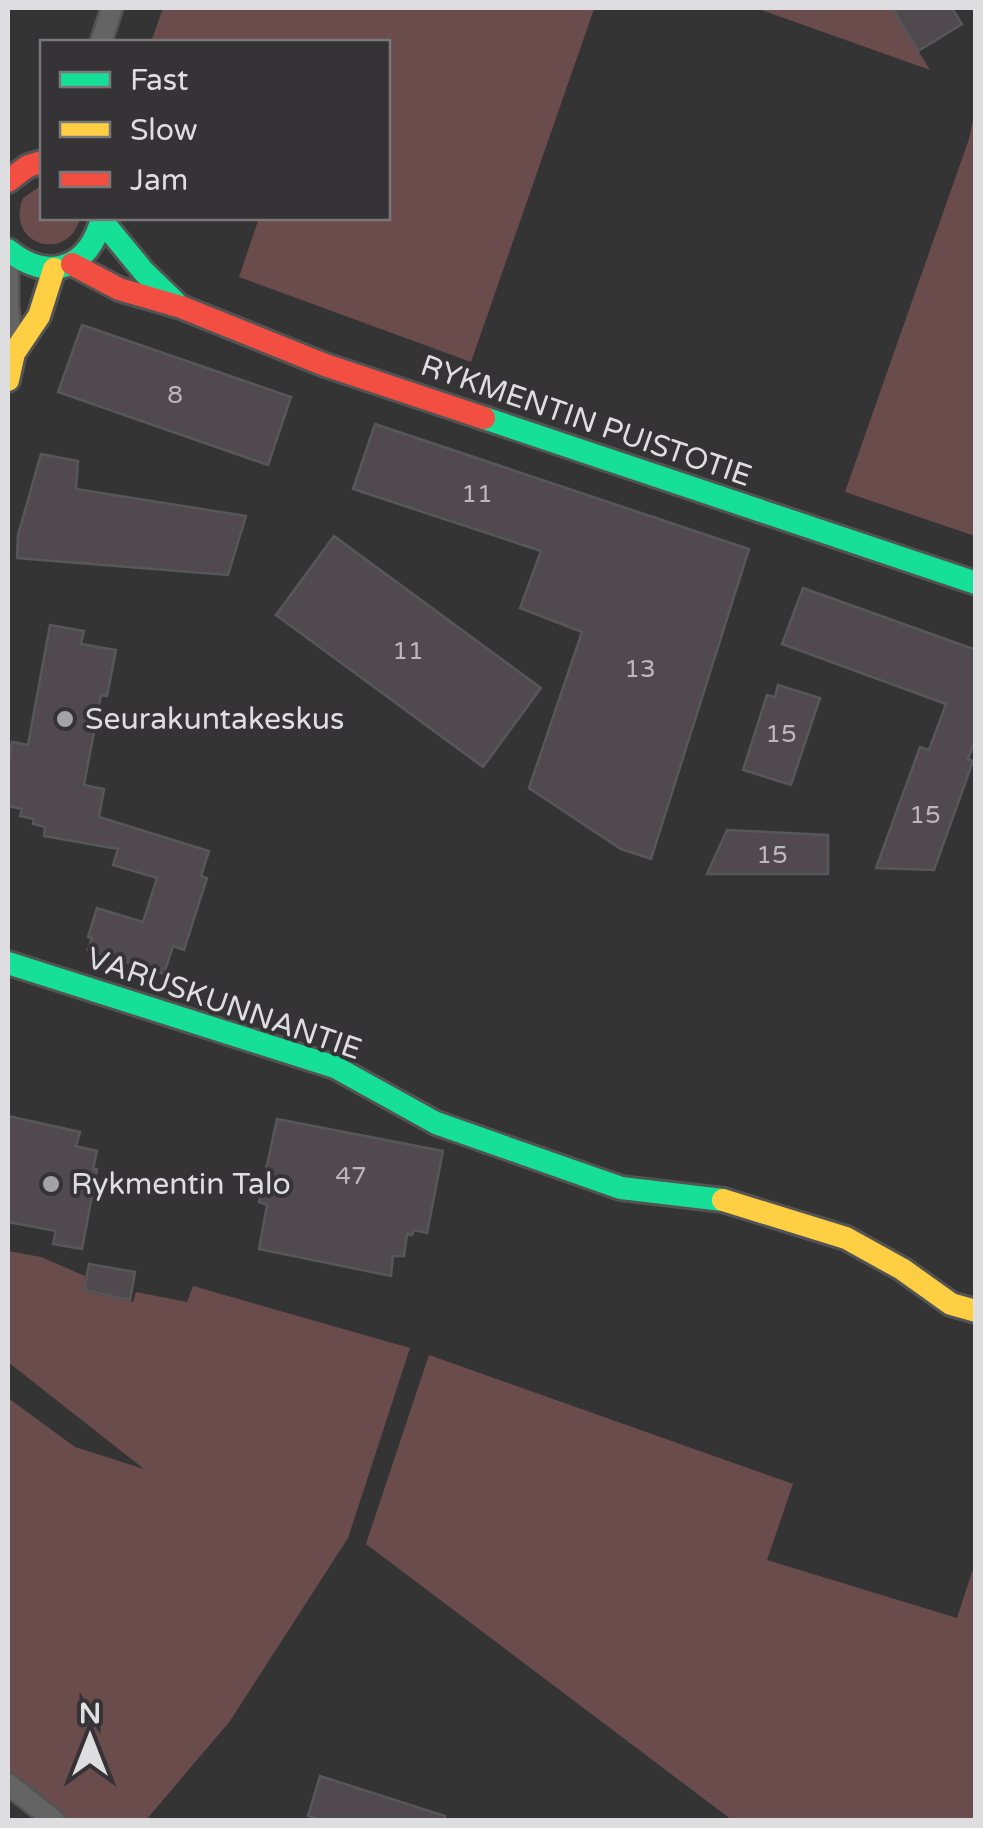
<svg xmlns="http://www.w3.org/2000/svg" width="983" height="1828" viewBox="0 0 983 1828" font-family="'Varela Round',sans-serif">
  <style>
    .green { fill: #6b4c4c }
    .building { fill: #50494d; stroke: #585757; stroke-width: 2.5 }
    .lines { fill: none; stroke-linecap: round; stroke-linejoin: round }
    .street-casing { stroke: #535353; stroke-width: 25 }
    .fast-casing { stroke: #535353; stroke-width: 28 }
    .slow-casing { stroke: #535353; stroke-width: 28 }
    .jam-casing { stroke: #535353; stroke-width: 28 }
    .street { stroke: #656465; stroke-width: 20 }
    .fast { stroke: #16e098; stroke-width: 22 }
    .slow { stroke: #ffcf43; stroke-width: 22 }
    .jam { stroke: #f24e42; stroke-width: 22 }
    .poi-dot { fill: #a3a2a4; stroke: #353336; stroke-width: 4 }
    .labels { text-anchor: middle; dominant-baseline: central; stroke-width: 8; stroke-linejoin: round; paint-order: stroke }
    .number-label { font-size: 25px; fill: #bab8ba }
    .street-label { font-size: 30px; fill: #dedddf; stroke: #353336 }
    .poi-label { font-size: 30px; fill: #dedddf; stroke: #353336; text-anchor: start }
  </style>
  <rect width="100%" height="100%" fill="#353435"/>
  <path class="green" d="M163,8L594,9L471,362L239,277L259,218H388V42H151Z
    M756,8H892L930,70Z
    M975,110V536L845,492L969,139Z
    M42,185V218H80C69,264 4,245 23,198Z
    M8,1251L41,1257L85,1276L83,1291L133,1302L136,1292L187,1302L193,1286L410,1348L348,1538L230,1721L146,1820H43L8,1794V1398L75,1447L144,1469L8,1362Z
    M429,1355L793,1484L767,1560L957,1618L975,1563V1820H732L366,1544Z"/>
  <path class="building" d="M892,8H952L962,24L918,51Z
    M82,325L291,397L268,465L58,392Z
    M375,424L749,549L651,859L621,849L529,788L582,632L520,608L541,551L353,489Z
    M41,454L78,461L76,489L246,516L228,575L17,558L18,535Z
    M334,536L541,688L483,767L276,615Z
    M803,588L976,650V739L968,759L973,761L934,870L876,868L920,747L929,750L946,704L782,644Z
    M50,625L84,631L81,644L116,650L107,696L101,695L84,785L104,789L99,817L209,851L201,876L207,878L184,950L173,946L164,974L88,950L92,938L88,937L97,908L143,922L157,878L113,865L118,849L44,836L45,827L33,824L34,819L20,816L22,809L8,806V765L12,742L28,745Z
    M778,685L820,698L791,785L743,770L767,695L775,697Z
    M727,830L828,835V874H707Z
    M8,1116L80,1132L76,1146L97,1151L93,1169H97L82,1249L53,1244L56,1231L8,1222Z
    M277,1119L443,1151L427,1233L414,1230L412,1235L407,1234L404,1256H393L391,1276L259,1249L267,1205L259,1202Z
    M89,1264L135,1272L130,1300L84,1290Z
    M320,1776L445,1816L444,1820H322L308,1816Z"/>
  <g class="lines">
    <defs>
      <path id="street" d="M101,42L112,8
        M8,251V308L14,353
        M8,1784L54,1820"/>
      <path id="fast" d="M102,221L144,272L175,302
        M8,250C49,283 89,269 102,218
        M484,418L976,583
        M8,963L335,1067L436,1123L621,1188L723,1200"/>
      <path id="slow" d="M8,380L14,353L39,316L54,269
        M723,1200L846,1238L902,1269L951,1304L976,1311"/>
      <path id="jam" d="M8,181L28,166L42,162
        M72,264L119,289L181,307L325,365L484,418"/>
    </defs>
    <use href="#street" class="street-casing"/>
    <use href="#fast" class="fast-casing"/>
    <use href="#slow" class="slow-casing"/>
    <use href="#jam" class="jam-casing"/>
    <use href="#street" class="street"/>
    <use href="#fast" class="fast"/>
    <use href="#slow" class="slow"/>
    <use href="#jam" class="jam"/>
  </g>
  <g class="poi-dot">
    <circle cx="65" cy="719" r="10"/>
    <circle cx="51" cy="1184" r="10"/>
  </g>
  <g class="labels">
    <g class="number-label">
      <text x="175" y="395">8</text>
      <text x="477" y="494">11</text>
      <text x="408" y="651">11</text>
      <text x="640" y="669">13</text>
      <text x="781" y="734">15</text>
      <text x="925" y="815">15</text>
      <text x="772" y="855">15</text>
      <text x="351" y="1176">47</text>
    </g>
    <g class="street-label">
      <text transform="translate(586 421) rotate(19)">RYKMENTIN PUISTOTIE</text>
      <text transform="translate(224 1004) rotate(19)">VARUSKUNNANTIE</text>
    </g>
    <g class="poi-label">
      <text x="85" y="719">Seurakuntakeskus</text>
      <text x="71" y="1184">Rykmentin Talo</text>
    </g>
  </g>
  <rect width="983" height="1828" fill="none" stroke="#dedddf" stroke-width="20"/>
  <rect x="40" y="40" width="350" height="180" fill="#353336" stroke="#79777a" stroke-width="2.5"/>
  <rect x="60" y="72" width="50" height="15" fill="#16e098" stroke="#79777a" stroke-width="2.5"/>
  <text x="130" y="90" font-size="30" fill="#dedddf">Fast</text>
  <rect x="60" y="122" width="50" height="15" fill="#ffcf43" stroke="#79777a" stroke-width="2.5"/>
  <text x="130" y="140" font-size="30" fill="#dedddf">Slow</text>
  <rect x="60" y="172" width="50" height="15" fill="#f24e42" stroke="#79777a" stroke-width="2.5"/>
  <text x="130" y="190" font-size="30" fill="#dedddf">Jam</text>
  <g transform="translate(90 1738)" stroke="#353336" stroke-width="8" paint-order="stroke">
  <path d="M0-8L18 38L0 25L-18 38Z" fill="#dedddf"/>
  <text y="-15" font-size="28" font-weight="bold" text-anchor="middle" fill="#dedddf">N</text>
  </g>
</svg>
